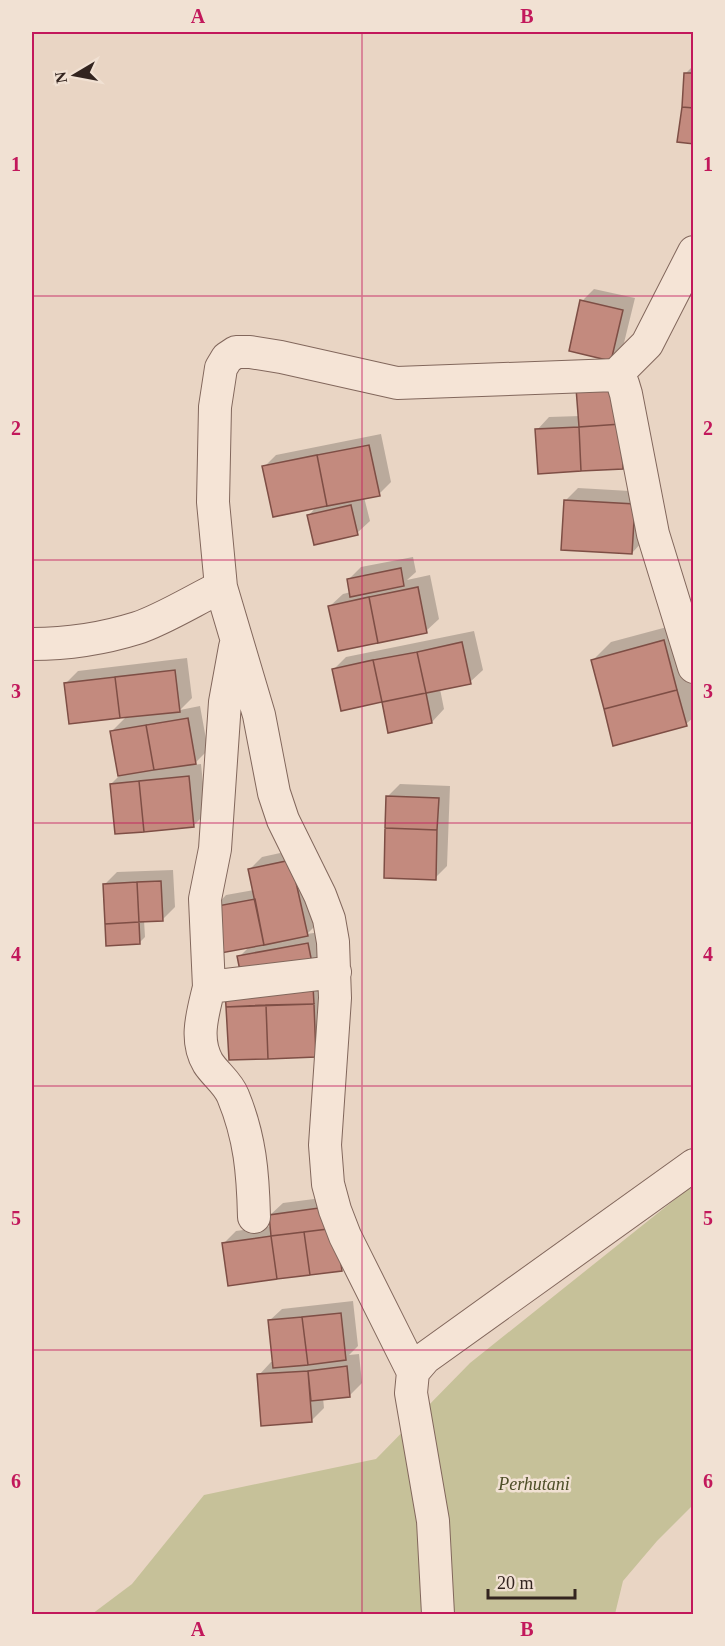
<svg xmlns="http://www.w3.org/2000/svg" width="725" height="1646" viewBox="0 0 725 1646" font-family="Georgia,serif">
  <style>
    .green { fill: #c6c199 }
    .shadow { fill: #0003 }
    .building { fill: #c38a7e; stroke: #7e4e45; stroke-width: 1.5 }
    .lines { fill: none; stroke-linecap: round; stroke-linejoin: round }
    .minor-casing { stroke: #82675c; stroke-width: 34 }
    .minor { stroke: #f5e4d6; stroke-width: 32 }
    .grid { fill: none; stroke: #c2185b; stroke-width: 1.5; stroke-opacity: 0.55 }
    .labels { text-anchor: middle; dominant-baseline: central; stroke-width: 5; stroke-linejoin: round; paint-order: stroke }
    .park-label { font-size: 18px; font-style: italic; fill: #4d4e27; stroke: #f1e1d3 }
    .neatline { fill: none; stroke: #c2185b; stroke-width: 2 }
    .grid-label { font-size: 20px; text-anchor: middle; font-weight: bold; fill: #c2185b }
  </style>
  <rect width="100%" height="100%" fill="#e9d5c4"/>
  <path class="green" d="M693,1185V1505L657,1541L623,1581L615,1614H92L132,1584L204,1495L376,1459L470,1363Z"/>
  <path class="shadow" d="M694,65V142L686,73Z
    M594,289L635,298L623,347L611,360L582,301Z
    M580,416L635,455L623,467L537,430L549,417Z
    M381,434L391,482L379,494L364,497L370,521L357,533L309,515L317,506L264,467L276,455Z
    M578,488L647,492L644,540L632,553L566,500Z
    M413,557L416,572L407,580L430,575L439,619L426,631L330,606L343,594L351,592L348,580L361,567Z
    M682,623L694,671L685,680L689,678L694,694V717L686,724L593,660L611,642Z
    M474,631L483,670L470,682L440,689L444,709L432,722L383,701L333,670L346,657Z
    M187,658L192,698L180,710L200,706L208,750L193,765L201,764L206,813L194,825L111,784L119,776L112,731L127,716L66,683L78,671Z
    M400,784L450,786L447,866L435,878L388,796Z
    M303,848L319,922L307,934L320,932L325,974L315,1055L243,977L239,957L250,946L214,908L226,895L254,890L250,869L262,857Z
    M173,870L175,907L162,920H144L145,937L139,943L105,884L117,872Z
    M345,1195L353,1257L341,1269L224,1243L236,1231L272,1226L270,1215L283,1203Z
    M353,1301L358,1346L349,1355L359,1354L362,1383L349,1396L323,1398L324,1408L311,1421L259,1375L271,1362H274L269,1321L282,1309Z"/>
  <path class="building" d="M684,73H694V108L682,107Z
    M682,107L694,108V144L677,142Z
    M580,300L623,310L611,361L569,351Z
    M619,386L621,424L579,427L576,388Z
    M621,424L623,469L581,471L579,427Z
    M579,427L581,471L538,474L535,429Z
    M369,445L380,496L327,506L317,455Z
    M317,455L327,506L273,517L262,466Z
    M564,500L635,504L632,554L561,550Z
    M351,505L358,535L314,545L307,515Z
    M401,568L404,586L350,597L347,579Z
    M418,587L427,633L378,643L369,597Z
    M369,597L378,643L338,651L328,606Z
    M664,640L677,690L604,709L591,660Z
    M462,642L471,684L426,693L417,652Z
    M417,652L426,693L382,702L373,660Z
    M373,660L382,702L341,711L332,669Z
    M175,670L180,712L120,718L115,677Z
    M115,677L120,718L69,724L64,683Z
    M677,690L687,726L613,746L604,709Z
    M426,693L432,723L388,733L382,702Z
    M188,718L196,764L154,770L146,725Z
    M146,725L154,770L118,776L110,731Z
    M189,776L194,827L144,832L139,781Z
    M139,781L144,832L115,834L110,784Z
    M386,796L439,798L437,830L385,828Z
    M385,828L437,830L436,880L384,878Z
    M291,860L308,936L264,945L248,869Z
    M161,881L163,921L139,922L137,882Z
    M137,882L139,922L105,924L103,884Z
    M255,899L264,945L221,953L212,907Z
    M139,922L140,944L106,946L105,924Z
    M308,943L313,968L242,981L237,956Z
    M313,986L314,1004L226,1007L225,989Z
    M314,1004L316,1057L268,1059L266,1005Z
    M266,1005L268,1059L229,1060L226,1007Z
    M333,1206L336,1228L271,1236L269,1215Z
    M336,1228L342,1271L310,1275L304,1232Z
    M304,1232L310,1275L277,1279L271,1236Z
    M271,1236L277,1279L228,1286L222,1243Z
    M341,1313L346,1360L308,1365L302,1317Z
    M302,1317L308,1365L273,1368L268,1320Z
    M347,1366L350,1397L311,1401L308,1371Z
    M308,1371L312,1422L261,1426L257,1374Z"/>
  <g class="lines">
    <defs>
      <path id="minor" d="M616,375L647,344L694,252
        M32,644C68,644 102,639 137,628C162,620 196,599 221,587
        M235,647L225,702L215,849L205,899L209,987L335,972
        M209,987C203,1013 194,1039 208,1063C215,1074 228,1083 233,1096C250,1137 253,1173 254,1217
        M413,1372L345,1236L335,1210L328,1184L325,1145L335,998L333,942L329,919L320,895L283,820L274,793L259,715L221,587L213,502L215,407L221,368L227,358L236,352H250L281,357L397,383L616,375L623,384L626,394L653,534L694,667
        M438,1614L433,1521L411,1393L413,1372L425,1358L694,1165"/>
    </defs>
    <use href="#minor" class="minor-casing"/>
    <use href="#minor" class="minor"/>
  </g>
  <path class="grid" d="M362,32V1614M32,296H694M32,560H694M32,823H694M32,1086H694M32,1350H694"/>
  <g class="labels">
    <g class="park-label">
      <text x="534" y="1484">Perhutani</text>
    </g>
  </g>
  <rect width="725" height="1646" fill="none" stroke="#f1e1d3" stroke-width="66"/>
  <g transform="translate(75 75) rotate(260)" stroke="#f1e1d3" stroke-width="4.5" paint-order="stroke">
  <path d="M0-4.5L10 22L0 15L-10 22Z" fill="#33241f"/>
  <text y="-9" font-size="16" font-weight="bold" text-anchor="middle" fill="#33241f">N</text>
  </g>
  <path d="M488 1589v9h87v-9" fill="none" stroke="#33241f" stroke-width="3"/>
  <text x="497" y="1589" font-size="18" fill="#33241f" stroke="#f1e1d3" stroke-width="4.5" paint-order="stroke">20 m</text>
  <rect x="33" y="33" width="659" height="1580" class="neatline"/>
  <g class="grid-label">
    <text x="198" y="23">A</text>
    <text x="527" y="23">B</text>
    <text x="16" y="171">1</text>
    <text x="708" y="171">1</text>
    <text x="16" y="435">2</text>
    <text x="708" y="435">2</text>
    <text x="16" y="698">3</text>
    <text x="708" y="698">3</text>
    <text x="16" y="961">4</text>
    <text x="708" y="961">4</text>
    <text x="16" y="1225">5</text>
    <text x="708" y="1225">5</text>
    <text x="16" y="1488">6</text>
    <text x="708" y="1488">6</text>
    <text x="198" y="1636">A</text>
    <text x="527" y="1636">B</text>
  </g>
</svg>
